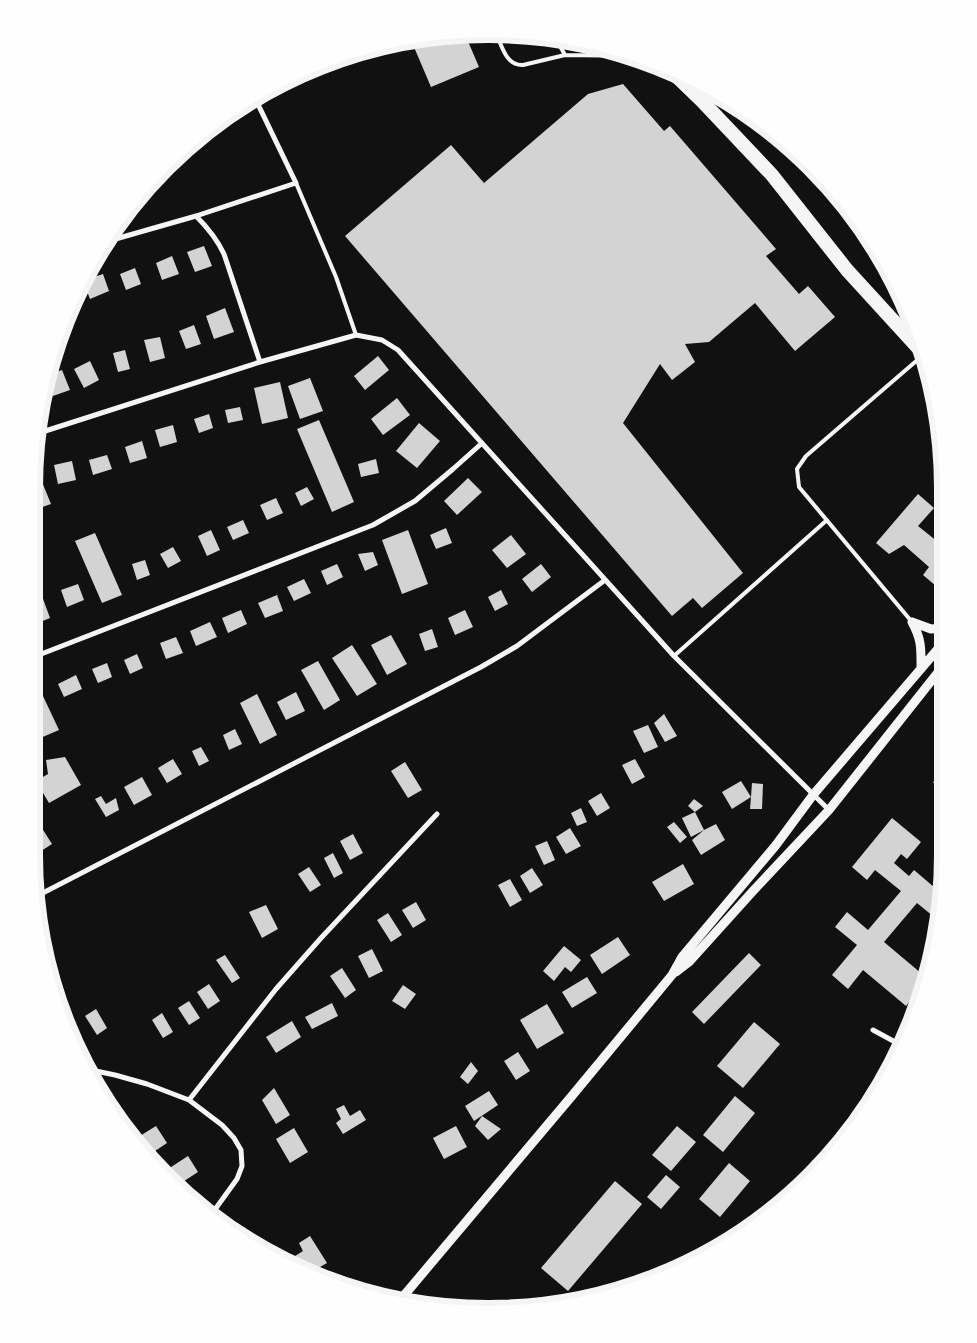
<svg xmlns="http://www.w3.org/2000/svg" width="977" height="1343" viewBox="0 0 977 1343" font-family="'DM Sans',sans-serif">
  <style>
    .building { fill: #d3d3d3 }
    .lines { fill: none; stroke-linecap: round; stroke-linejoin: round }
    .service { stroke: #f5f5f5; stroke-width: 4 }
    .minor { stroke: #f5f5f5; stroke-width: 5 }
    .tertiary { stroke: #f5f5f5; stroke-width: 9 }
    .trunk { stroke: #f5f5f5; stroke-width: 14 }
    .rim { fill: none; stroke: #f5f5f5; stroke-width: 6 }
  </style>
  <rect width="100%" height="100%" fill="#111"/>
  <path class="building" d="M458,32H464L479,67L431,87L411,40Z
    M623,84L664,131L670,126L776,249L766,256L799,294L808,286L835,317L795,351L755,303L709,342L685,344L695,362L672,380L660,364L623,423L743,573L702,608L693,598L672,616L345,236L451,145L484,183L588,94Z
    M204,246L212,266L195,272L187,252Z
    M172,256L179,274L162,280L156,263Z
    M135,268L141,284L126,290L120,274Z
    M103,274L109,291L90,299L85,286L88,279Z
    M225,308L234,332L214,339L206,316Z
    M194,325L201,344L186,349L179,331Z
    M160,337L165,358L150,362L144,340Z
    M125,350L130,369L118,372L113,353Z
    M378,356L389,370L365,390L354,376Z
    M90,361L99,380L84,388L74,369Z
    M62,370L70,390L53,396L46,376Z
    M310,378L323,411L300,419L288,386Z
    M280,382L288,418L262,424L254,388Z
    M397,398L410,415L383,435L371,419Z
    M240,407L243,420L228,423L225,410Z
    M209,414L213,428L199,433L194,419Z
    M319,420L354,502L332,512L297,429Z
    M419,423L440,441L417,468L396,451Z
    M173,425L177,442L160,447L155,430Z
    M142,441L147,458L130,463L125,447Z
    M107,455L112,469L93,475L89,460Z
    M376,459L379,473L361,477L358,464Z
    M72,461L76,480L58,484L54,465Z
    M40,477L51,504L31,511L32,480Z
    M468,478L482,492L457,515L444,501Z
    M307,487L314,499L301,506L295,493Z
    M918,494L934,508L918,526L943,546V592L923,575L929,567L904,545L889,554L876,543Z
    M276,498L283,513L267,520L260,505Z
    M243,520L249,533L233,540L227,527Z
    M446,528L452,543L436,549L430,535Z
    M211,530L220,550L207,556L198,536Z
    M408,530L428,584L402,594L382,540Z
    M95,533L122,595L102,603L75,541Z
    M511,535L526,554L507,568L492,550Z
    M173,547L181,561L168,568L160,554Z
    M373,552L378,565L365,571L358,554Z
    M145,560L150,575L137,580L132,564Z
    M337,564L343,577L327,585L321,571Z
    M541,564L551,577L532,592L522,579Z
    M304,579L311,593L294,601L287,587Z
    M78,584L84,600L67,607L61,590Z
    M501,590L508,604L495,611L488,597Z
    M277,595L283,611L265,618L258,603Z
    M42,596L50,618L33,625L31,621V601Z
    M241,610L247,624L228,633L222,618Z
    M465,610L473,627L455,635L448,618Z
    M210,622L217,637L196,646L190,631Z
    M432,629L438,647L425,651L419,634Z
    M391,635L407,664L387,675L371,645Z
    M176,637L183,653L166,659L160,643Z
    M352,645L377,684L357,696L332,658Z
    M137,654L143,668L130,674L124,660Z
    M318,661L340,700L324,710L301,670Z
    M107,663L112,677L98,683L92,669Z
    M76,675L82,689L64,697L58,684Z
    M35,679L59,730L38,739L31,724V680Z
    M296,692L305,711L286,720L277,702Z
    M257,694L277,735L260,744L240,703Z
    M664,714L677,736L665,742L654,723Z
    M648,725L658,747L644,753L633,731Z
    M235,729L242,744L229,750L223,735Z
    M201,747L209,761L199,766L192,751Z
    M65,757L81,785L49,803L36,781L48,774L46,760Z
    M173,759L182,774L167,783L158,768Z
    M635,759L645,777L632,784L622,765Z
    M405,762L422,790L408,798L391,771Z
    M943,775L944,776V798L933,782Z
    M142,777L152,795L134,805L124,787Z
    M741,781L751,797L752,783L763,784L762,809H750L751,797L732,809L722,792Z
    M601,793L610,808L597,816L588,801Z
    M101,796L106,804L116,798L119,810L106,817L95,799Z
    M694,799L703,806L695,812L688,806Z
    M581,808L587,822L577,826L571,813Z
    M695,812L704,830L716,824L725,840L701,855L692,840L704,830L691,837L682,818Z
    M33,814L52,844L35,855L31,850V815Z
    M892,818L921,842L907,859L901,854L894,863L909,876L914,870L941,893L936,898L942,902L939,921L917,903L884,942L928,979L906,1006L863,970L848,989L832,975L857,945L835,927L847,912L868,930L901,891L875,870L867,880L852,867Z
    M674,822L687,837L680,843L667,827Z
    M570,828L581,846L566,854L556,837Z
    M353,834L363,853L350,860L340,841Z
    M547,841L555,860L544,865L535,846Z
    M333,853L343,873L334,878L324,858Z
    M683,864L694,884L664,901L652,882Z
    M309,867L321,885L310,892L298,874Z
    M532,868L543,885L530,893L520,876Z
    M510,879L522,900L510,907L498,885Z
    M416,902L426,920L413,928L402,910Z
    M266,905L278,929L262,938L249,912Z
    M388,913L402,935L391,942L377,920Z
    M618,937L630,955L602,974L590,955Z
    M564,946L581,960L571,972L565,967L554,981L543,971Z
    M372,949L383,971L369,978L358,956Z
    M749,953L761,965L704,1024L692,1012Z
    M225,955L240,978L232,983L216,960Z
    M342,968L356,990L345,998L330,976Z
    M587,977L597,993L572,1008L562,992Z
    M209,984L220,1001L208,1009L197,992Z
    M403,985L416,994L405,1009L392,1001Z
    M189,1001L200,1018L189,1025L178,1008Z
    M332,1003L338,1016L312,1029L305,1017Z
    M547,1004L564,1033L537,1049L520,1020Z
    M96,1009L107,1028L97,1035L85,1016Z
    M162,1013L173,1032L163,1038L152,1020Z
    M292,1021L301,1037L276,1053L266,1037Z
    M754,1022L780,1044L743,1088L717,1066Z
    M518,1052L530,1071L516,1080L504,1061Z
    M471,1062L478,1071L468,1084L460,1077Z
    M274,1088L290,1115L276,1124L262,1100Z
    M489,1091L498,1105L474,1121L465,1106Z
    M735,1096L755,1113L723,1152L703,1135Z
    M344,1105L350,1116L360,1110L366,1120L343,1134L336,1123L341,1119L336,1109Z
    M482,1116L501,1129L488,1140L475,1126Z
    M156,1126L167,1143L149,1155L135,1139Z
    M456,1126L467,1147L444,1159L433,1138Z
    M677,1126L696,1142L671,1171L652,1155Z
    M294,1128L308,1152L290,1163L276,1139Z
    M188,1156L198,1172L178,1185L168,1169Z
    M729,1163L750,1181L720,1217L699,1199Z
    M666,1175L680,1187L661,1209L647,1197Z
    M615,1181L642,1204L568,1291L541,1268Z
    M785,1199L767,1217L663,1277L640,1283Z
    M310,1236L327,1263L313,1271L308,1262L301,1267L295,1256L303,1251L299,1243Z"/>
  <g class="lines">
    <path class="service" d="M496,33C502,46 506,66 523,65L565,55L637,56
      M555,37L565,55
      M704,98L711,90
      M296,183L336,277L356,335
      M912,622L799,487L797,469L806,456L922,356
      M674,656L827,520"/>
    <path class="minor" d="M196,216C208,228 217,239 224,254L260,362
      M105,242L196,216L296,183L255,98
      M39,433L260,362L356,335L382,340L398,350L674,656L829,810
      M31,658L373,525L415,501L453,469L481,444
      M37,896L481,667L517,646L605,580
      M873,1030L897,1043L902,1049
      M897,1043L908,1032
      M91,1070L115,1075L147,1084L189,1100L222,1125L234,1138L241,1150L242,1166L237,1179L211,1215
      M189,1100L276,989L321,938L437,814"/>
    <path class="tertiary" d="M912,622C922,640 921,649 921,669
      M912,622L931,629L943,628
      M676,972L689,962L753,891L829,810L943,666
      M401,1299L571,1097L672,975L682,957L776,845L813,795L943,643"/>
    <path class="trunk" d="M672,72L702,101L772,175L847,270L921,351"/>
  </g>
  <path d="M0 0H977V1343H0ZM488 40H489A448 448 0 0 1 937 488V855A448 448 0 0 1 489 1303H488A448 448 0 0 1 40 855V488A448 448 0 0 1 488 40Z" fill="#fefefe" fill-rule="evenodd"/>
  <path class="rim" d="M488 40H489A448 448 0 0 1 937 488V855A448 448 0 0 1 489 1303H488A448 448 0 0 1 40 855V488A448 448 0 0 1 488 40Z"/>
</svg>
